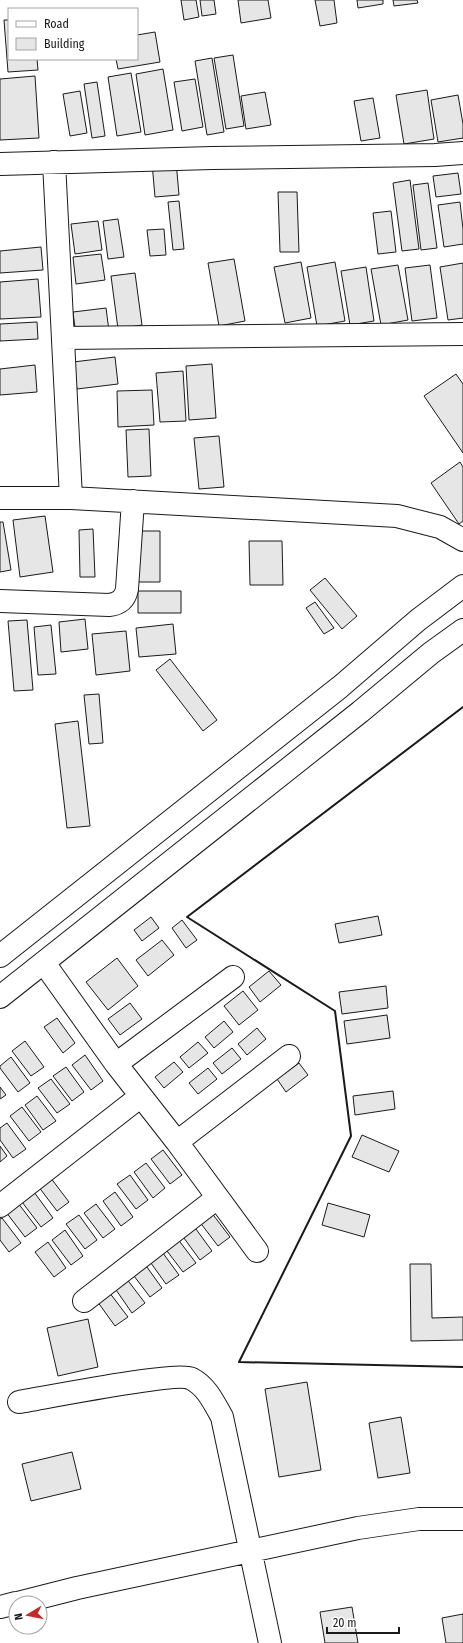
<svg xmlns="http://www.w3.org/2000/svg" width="463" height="1643" viewBox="0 0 463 1643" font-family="'Fira Sans Condensed',sans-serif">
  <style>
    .building { fill: #e6e6e6; stroke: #1a1a1a }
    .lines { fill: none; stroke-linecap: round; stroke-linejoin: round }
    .street-casing { stroke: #1a1a1a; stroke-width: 24 }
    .highway-casing { stroke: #1a1a1a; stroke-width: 24 }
    .street { stroke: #fff; stroke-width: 22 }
    .highway { stroke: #fff; stroke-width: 22 }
    .wall { stroke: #1a1a1a; stroke-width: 2 }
  </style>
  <rect width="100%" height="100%" fill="#fff"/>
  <path class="building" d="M181,0H196L199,17L184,20Z
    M200,0H214L216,14L202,16Z
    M238,0H268L271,18L241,23Z
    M315,0H334L337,23L320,26Z
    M357,0H383V4L358,8Z
    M393,0H417L418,3L394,6Z
    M4,20H9V59H37L38,70L8,72Z
    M155,32L160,62L118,69L116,59H137V35Z
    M233,55L244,126L226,129L214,58Z
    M212,58L224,132L207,135L195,61Z
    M163,69L173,130L145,135L136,74Z
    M131,73L141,132L117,136L108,77Z
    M35,76L39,138L0,140V79Z
    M195,79L203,127L182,131L174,82Z
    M97,82L105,136L92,138L84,84Z
    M427,90L434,139L404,144L396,95Z
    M80,91L87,133L70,136L63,94Z
    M265,92L271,125L246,129L241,96Z
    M458,95L463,124V138L438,142L431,100Z
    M373,98L380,138L361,141L354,101Z
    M176,161L179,195L155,197L152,163Z
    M458,173L461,194L436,197L433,176Z
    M410,180L419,249L402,251L393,183Z
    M428,183L437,248L421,250L413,185Z
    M278,192H297L299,252H280Z
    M179,201L184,249L173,250L168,202Z
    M460,202L463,229V244L444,247L438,205Z
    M391,211L396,252L378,254L373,213Z
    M118,219L124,257L108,259L103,221Z
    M98,221L102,250L75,254L71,224Z
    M164,229L166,255L150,256L147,230Z
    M41,247L43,270L0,273V251Z
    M101,254L105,280L76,284L73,257Z
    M234,259L245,321L219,326L208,263Z
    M301,262L311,318L285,323L274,267Z
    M335,262L345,321L317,326L307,267Z
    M463,263V318L448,320L440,267Z
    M398,265L408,320L381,325L371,269Z
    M430,265L437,318L412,321L405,268Z
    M366,267L374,321L350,325L341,271Z
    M135,273L142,325L118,329L111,276Z
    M38,279L41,317L0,319V282Z
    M106,308L109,331L76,336L73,312Z
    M37,322L38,339L0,341V324Z
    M115,357L118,384L77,389L73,362Z
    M212,364L216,418L189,420L186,366Z
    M35,365L37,392L0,395V369Z
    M183,371L186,421L160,422L156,373Z
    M456,374L463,384V453L424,396Z
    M152,390L154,425L118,427L117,391Z
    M149,429L151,476L128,477L126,430Z
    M219,436L224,487L199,489L194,438Z
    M460,462L463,467V521L459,524L431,483Z
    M45,516L53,572L20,577L13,520Z
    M0,522H3L11,570L0,572Z
    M93,529L95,577H80L79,530Z
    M137,531H160V582H137Z
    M249,541H282L283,585H250Z
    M325,578L357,616L342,629L310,590Z
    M138,591H181V613H138Z
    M315,602L334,628L324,634L306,608Z
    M85,619L88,649L61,652L59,622Z
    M27,620L33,690L14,691L8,621Z
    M173,624L176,654L139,657L136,628Z
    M51,625L56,674L38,675L34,627Z
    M126,631L130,671L96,675L92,634Z
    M170,659L217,720L203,731L156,670Z
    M99,694L103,743L89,744L84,695Z
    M78,721L90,826L67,828L55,724Z
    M378,916L382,935L339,943L335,924Z
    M151,917L159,928L142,941L134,930Z
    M182,920L197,940L186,948L172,928Z
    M162,940L174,955L148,976L136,960Z
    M117,958L138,986L108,1010L86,982Z
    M269,971L281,985L260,1002L249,987Z
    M386,986L388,1008L342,1014L339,992Z
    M243,991L258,1010L239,1025L224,1006Z
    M130,1003L142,1019L120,1035L108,1019Z
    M387,1015L390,1038L347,1044L344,1021Z
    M57,1018L75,1043L63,1053L44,1027Z
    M224,1021L233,1032L214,1048L205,1037Z
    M257,1028L266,1039L247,1055L238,1044Z
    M25,1041L44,1067L31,1076L12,1051Z
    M198,1042L208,1053L189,1068L180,1057Z
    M232,1048L241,1059L222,1074L213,1063Z
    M85,1055L103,1081L91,1090L72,1065Z
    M11,1057L30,1083L18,1092L0,1068V1066Z
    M174,1062L183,1072L164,1088L155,1077Z
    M299,1063L308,1075L286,1092L277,1079Z
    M66,1067L84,1092L72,1101L53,1076Z
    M208,1068L217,1079L198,1094L189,1083Z
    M51,1079L70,1104L57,1113L38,1088Z
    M0,1087L6,1095L0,1099Z
    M393,1091L395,1109L355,1115L353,1096Z
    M37,1096L56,1121L43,1130L25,1105Z
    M22,1107L41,1132L29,1141L10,1116Z
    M7,1123L26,1149L13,1158L0,1140V1128Z
    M362,1135L399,1151L389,1172L352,1157Z
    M0,1146L7,1156L0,1162Z
    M163,1150L182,1175L170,1184L151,1159Z
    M146,1163L165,1188L153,1198L134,1172Z
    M130,1175L148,1200L136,1209L117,1184Z
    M50,1177L69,1202L57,1211L38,1186Z
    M34,1192L53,1218L41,1227L22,1202Z
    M115,1192L133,1217L121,1226L103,1201Z
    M18,1203L37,1228L25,1237L6,1212Z
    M328,1203L370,1215L364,1237L322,1225Z
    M96,1204L115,1229L103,1238L84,1213Z
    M211,1212L230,1237L218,1246L199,1221Z
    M79,1215L97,1240L85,1249L66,1224Z
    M2,1218L21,1243L9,1252L0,1240V1219Z
    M193,1225L212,1251L200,1260L181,1234Z
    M65,1230L83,1256L71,1265L52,1240Z
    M177,1238L196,1263L183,1272L164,1247Z
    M48,1242L66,1268L54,1277L35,1252Z
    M160,1249L179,1275L166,1284L148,1259Z
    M144,1263L162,1288L150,1297L131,1272Z
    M410,1264H431L432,1318L463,1317V1340L411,1341Z
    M126,1278L145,1303L132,1313L114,1287Z
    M109,1292L128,1317L115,1326L97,1301Z
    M88,1319L98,1367L58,1376L47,1328Z
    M307,1382L321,1470L279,1477L265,1389Z
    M401,1417L410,1473L378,1478L369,1423Z
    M72,1452L81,1489L31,1501L22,1464Z
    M352,1607L358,1643H325L320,1612Z
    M463,1614V1643H446L442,1618Z"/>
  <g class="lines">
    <defs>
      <path id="street" d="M54,162L71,498
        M0,164L212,158L435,155L463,153
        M63,338L463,334
        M0,498H71L397,516L440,527L463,540
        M0,601L109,605C119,604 125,599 127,589L133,501
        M44,963L116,1064L177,1142L257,1251
        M116,1064L233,977
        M177,1142L289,1056
        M0,1206L141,1096
        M84,1301L217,1198
        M19,1402C44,1398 178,1371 192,1379C207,1387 214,1403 222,1417L270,1643
        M18,1603L77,1588L358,1528L419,1519H463
        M0,1607L16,1603"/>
      <path id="highway" d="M0,956L340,687L418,620L463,586
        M0,997L360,712L431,653L463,630"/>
    </defs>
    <use href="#street" class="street-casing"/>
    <use href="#highway" class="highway-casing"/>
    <use href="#street" class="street"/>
    <use href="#highway" class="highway"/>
    <path class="wall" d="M463,707L187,917L335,1011L351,1136L239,1362L463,1367"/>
  </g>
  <rect x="8" y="8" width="130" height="52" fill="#ffffff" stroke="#a3a3a3"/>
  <rect x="16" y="21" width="20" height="6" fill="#ffffff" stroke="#a3a3a3"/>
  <text x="44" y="28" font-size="12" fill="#1a1a1a">Road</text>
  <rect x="16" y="38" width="20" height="12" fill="#e6e6e6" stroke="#a3a3a3"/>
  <text x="44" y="48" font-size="12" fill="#1a1a1a">Building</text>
  <g transform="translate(28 1615) rotate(260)"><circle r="19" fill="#ffffff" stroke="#a3a3a3"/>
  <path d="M0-3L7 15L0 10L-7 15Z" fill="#c62828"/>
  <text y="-6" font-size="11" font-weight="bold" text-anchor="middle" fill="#1a1a1a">N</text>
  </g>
  <path d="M327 1627v6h72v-6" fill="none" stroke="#1a1a1a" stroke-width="2"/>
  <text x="333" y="1627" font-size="12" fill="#1a1a1a" stroke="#ffffff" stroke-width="3" paint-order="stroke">20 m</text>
</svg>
